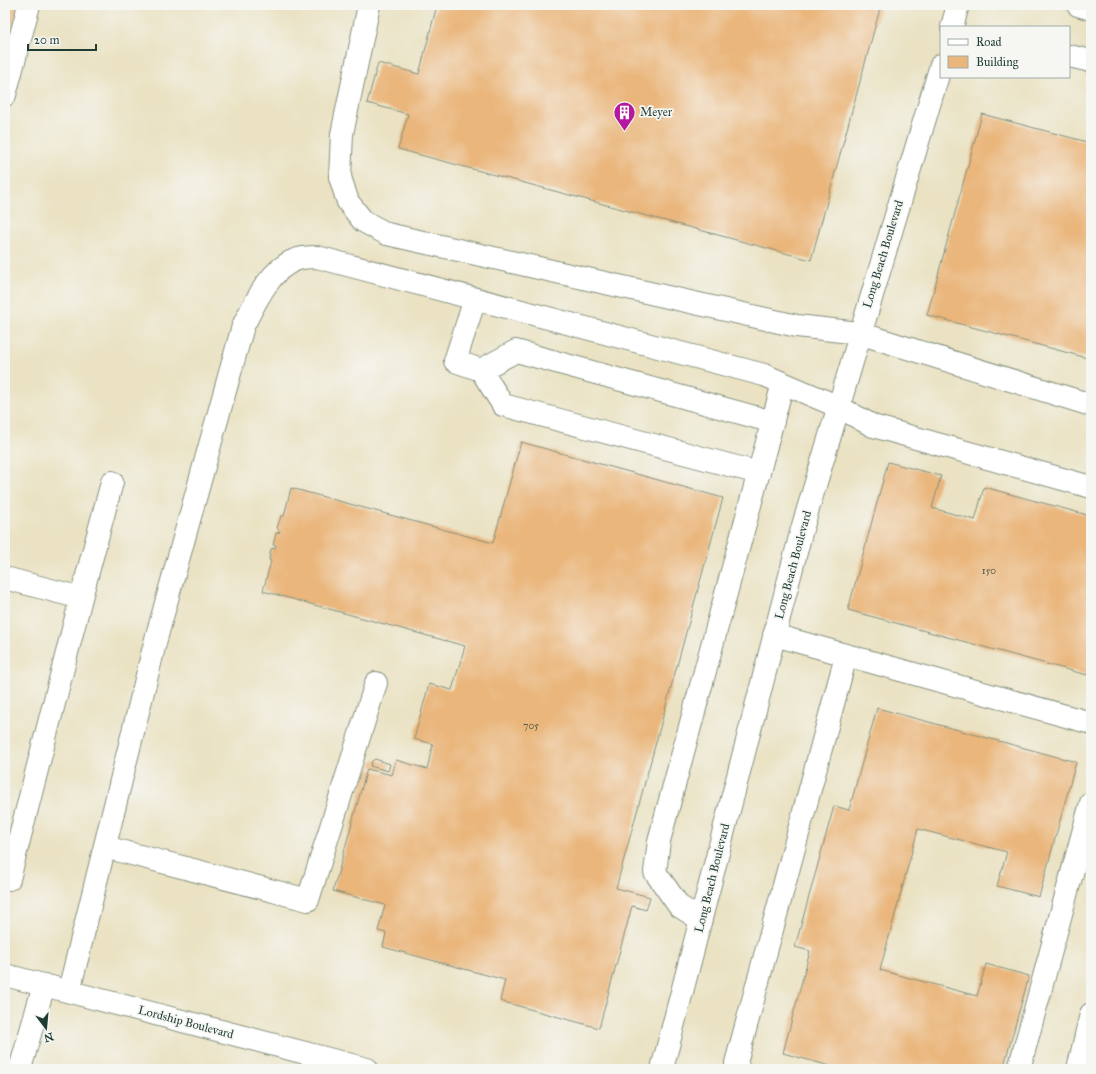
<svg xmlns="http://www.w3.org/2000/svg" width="1096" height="1074" viewBox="0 0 1096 1074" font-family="'IM FELL Great Primer',serif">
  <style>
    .building { fill: #eab67c }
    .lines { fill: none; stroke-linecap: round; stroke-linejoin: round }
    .minor-casing { stroke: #84907c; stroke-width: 24 }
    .major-casing { stroke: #84907c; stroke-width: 24 }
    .minor { stroke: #fff; stroke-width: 22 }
    .major { stroke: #fff; stroke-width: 22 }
    .labels { text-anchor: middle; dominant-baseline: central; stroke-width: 3.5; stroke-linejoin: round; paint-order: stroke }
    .number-label { font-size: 10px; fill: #525b46 }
    .poi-label { font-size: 12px; fill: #1f3d34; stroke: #f6f6f2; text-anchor: start }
    .street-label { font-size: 12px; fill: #1f3d34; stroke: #f6f6f2 }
  </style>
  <rect width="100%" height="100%" fill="#f6f6f2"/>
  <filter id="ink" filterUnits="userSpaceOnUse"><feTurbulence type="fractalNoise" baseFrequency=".025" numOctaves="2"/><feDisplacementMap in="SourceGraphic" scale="8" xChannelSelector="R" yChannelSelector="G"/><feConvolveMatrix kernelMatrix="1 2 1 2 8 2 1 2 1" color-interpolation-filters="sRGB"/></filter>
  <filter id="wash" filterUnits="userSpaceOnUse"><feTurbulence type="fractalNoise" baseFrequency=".012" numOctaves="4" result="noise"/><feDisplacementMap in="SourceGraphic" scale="16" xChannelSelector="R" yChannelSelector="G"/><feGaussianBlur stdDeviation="0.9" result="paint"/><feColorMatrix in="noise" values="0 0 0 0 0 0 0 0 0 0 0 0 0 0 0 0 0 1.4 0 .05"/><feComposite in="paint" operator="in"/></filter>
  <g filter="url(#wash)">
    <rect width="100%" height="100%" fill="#eae2c3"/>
    <g id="blocks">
      <path class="building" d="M5,5H19L12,31L5,29Z
        M437,5H881L811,260L398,149L408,114L367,103L378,63L419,74Z
        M982,114L1091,143V359L927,315Z
        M521,442L723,498L616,888L650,897L646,910L632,906L599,1028L500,1001L505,980L383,947L386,933L378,931L385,905L333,891L367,769L392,775L396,760L427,769L433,744L414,739L429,684L452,690L465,646L263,591L271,561L269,560L271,549L275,548L276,545H273L276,533L280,532L277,528L281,516H284L291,488L493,543Z
        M888,462L941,476L932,508L975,520L984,487L1091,516V661L1087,675L848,610Z
        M877,708L1076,762L1039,897L997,886L1007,852L918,829L880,970L977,996L986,964L1029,976L1003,1069H841L783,1053L810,951L795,947L834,806L849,810Z
        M375,759L390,764L388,771L370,766L372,761Z"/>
    </g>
  </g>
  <g filter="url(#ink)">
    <use href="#blocks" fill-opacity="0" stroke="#84907c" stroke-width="1"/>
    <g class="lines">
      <defs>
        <path id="minor" d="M369,5L342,134L340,177L348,202L363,221L387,234L797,326L859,333L1091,405
          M1078,5L1091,9
          M952,27L958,5
          M1069,56L1091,61
          M5,95L29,5
          M475,299L455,361L481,370L503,405L759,473
          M481,370L516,351L773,422
          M5,578L81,598L112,482
          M774,635L1091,723
          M105,847L308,900L376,683
          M5,878L9,879L81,598
          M701,920L679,906L655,872L659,841L783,383
          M69,991L156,639L243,326C255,303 269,270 295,260C302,257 309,257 317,257L764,375L839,407L873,426L1091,487
          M20,1069L44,985
          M662,1069L802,529L941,65
          M739,1069L736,1063L846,656
          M1019,1069L1091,803
          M1078,1069L1091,1014"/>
        <path id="major" d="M5,975L367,1069"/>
      </defs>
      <use href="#minor" class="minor-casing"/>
      <use href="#major" class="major-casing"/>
      <use href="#minor" class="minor"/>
      <use href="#major" class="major"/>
    </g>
  </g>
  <defs>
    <symbol id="building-pin" viewBox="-11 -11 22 30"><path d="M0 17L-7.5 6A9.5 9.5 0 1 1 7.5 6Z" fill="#b5179e" stroke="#f6f6f2"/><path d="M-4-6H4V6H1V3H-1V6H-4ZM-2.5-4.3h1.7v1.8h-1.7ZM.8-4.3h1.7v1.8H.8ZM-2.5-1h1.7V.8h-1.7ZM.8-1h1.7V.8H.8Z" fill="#fff"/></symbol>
  </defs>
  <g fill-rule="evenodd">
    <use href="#building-pin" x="612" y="100" width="25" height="34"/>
  </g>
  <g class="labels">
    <g class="number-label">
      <text x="989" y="571">150</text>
      <text x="531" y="726">705</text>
    </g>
    <g class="poi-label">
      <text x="640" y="112">Meyer</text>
    </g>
    <g class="street-label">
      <text transform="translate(883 254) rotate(-73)">Long Beach Boulevard</text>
      <text transform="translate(793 565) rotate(-75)">Long Beach Boulevard</text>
      <text transform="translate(712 878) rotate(-76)">Long Beach Boulevard</text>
      <text transform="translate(186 1022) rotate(15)">Lordship Boulevard</text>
    </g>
  </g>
  <rect width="1096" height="1074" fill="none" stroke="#f6f6f2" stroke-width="20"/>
  <rect x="940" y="26" width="130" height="52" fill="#f6f6f2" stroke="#a0aca6"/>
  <rect x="948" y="39" width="20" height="6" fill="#ffffff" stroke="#a0aca6"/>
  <text x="976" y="46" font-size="12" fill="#1f3d34">Road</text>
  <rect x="948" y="56" width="20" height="12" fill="#eab67c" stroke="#a0aca6"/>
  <text x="976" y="66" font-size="12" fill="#1f3d34">Building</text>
  <g transform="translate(46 1028) rotate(164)" stroke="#f6f6f2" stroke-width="3" paint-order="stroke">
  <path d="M0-3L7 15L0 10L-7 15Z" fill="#1f3d34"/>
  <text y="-6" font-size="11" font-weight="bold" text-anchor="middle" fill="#1f3d34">N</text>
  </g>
  <path d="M28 44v6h68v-6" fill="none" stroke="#1f3d34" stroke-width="2"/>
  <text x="34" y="44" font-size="12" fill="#1f3d34" stroke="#f6f6f2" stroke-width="3" paint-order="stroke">20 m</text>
</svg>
